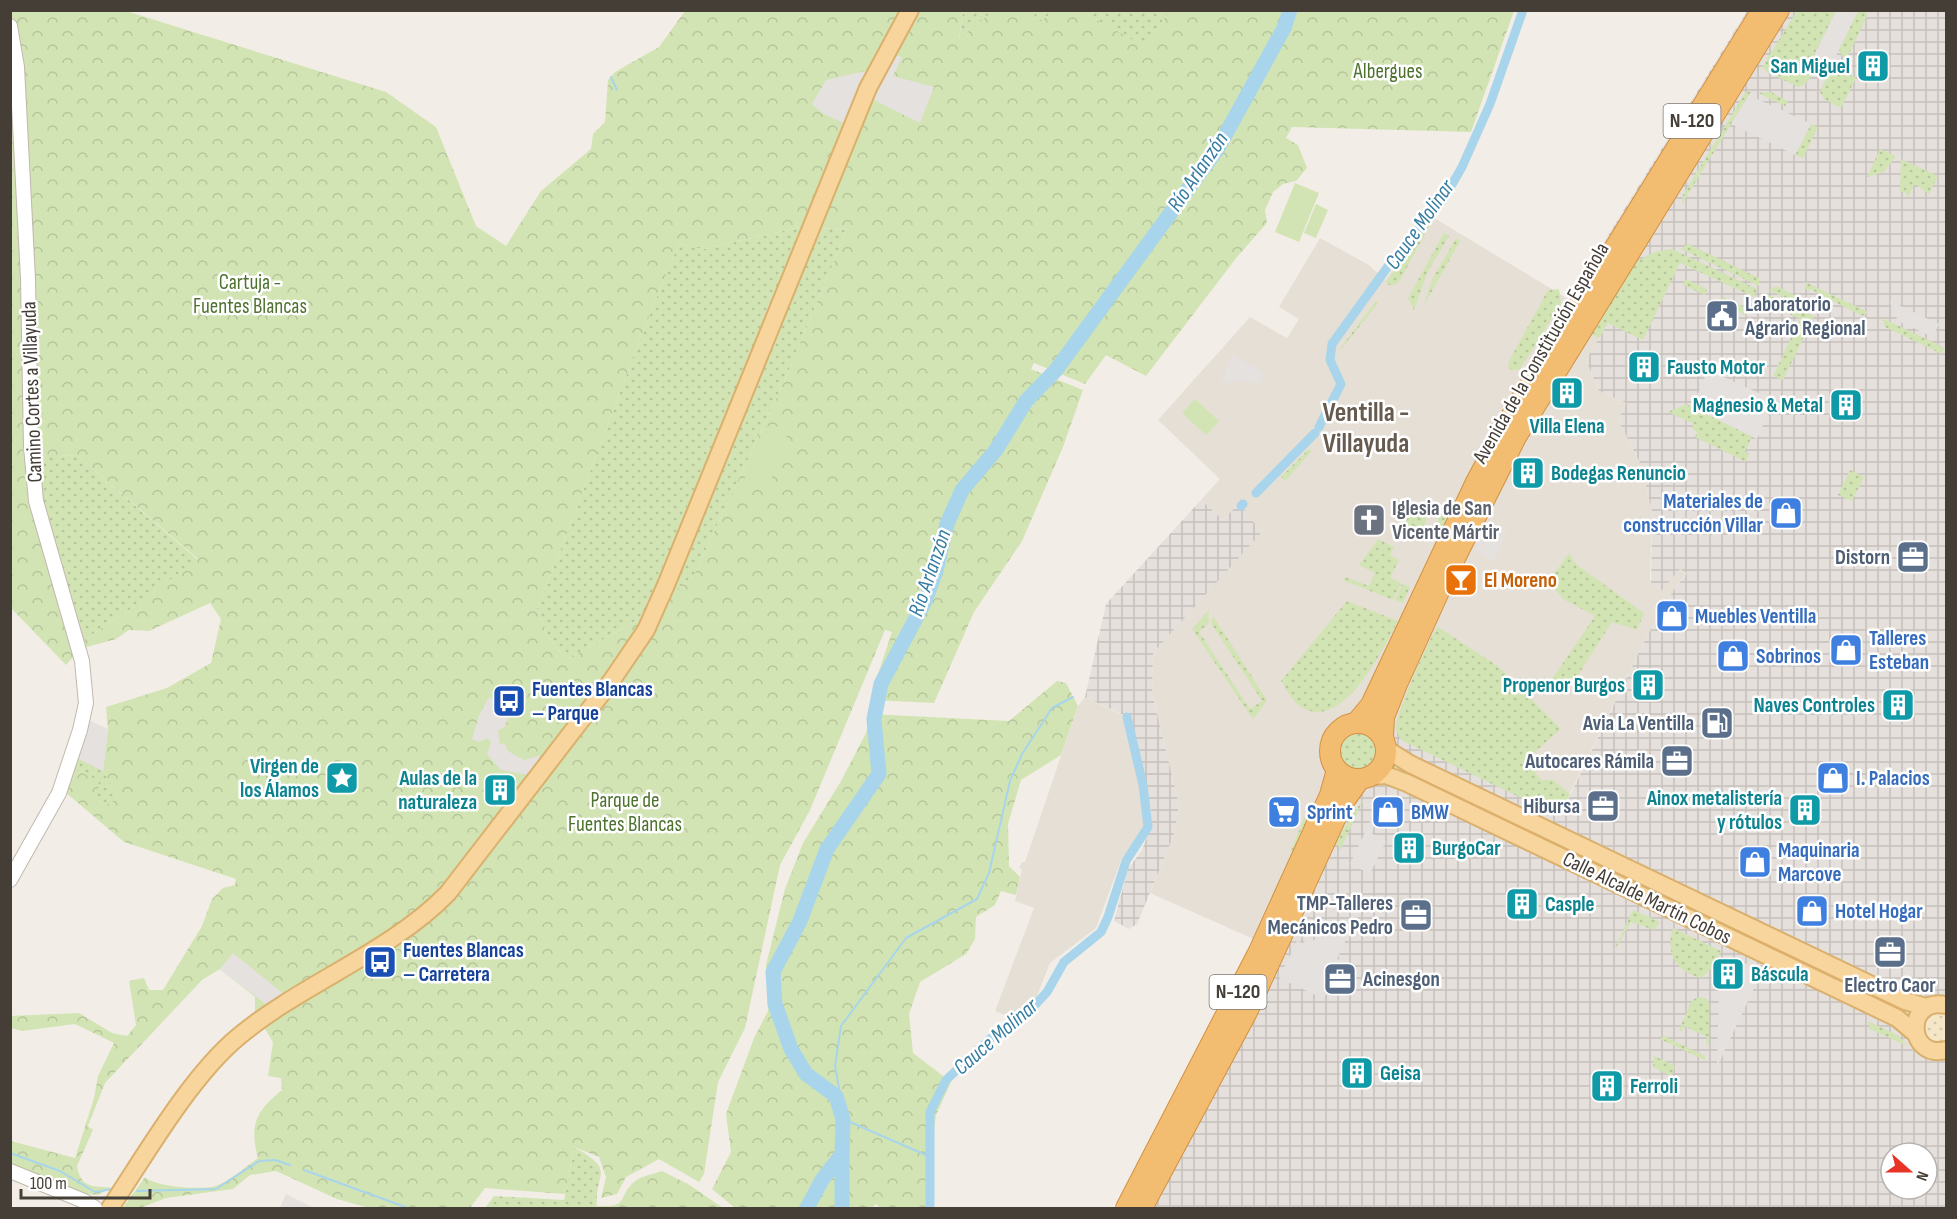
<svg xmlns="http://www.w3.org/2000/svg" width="1957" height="1219" viewBox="0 0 1957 1219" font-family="'Sofia Sans Condensed',sans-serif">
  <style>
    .residential { fill: #e6dfd6 }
    .industrial { fill: url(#industrial-grid); fill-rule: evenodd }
    .green { fill: url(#green-dots) }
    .forest { fill: url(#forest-crowns); fill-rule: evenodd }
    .sand { fill: url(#sand-dots) }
    .pitch { fill: #d2e4b3 }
    .parking { fill: #e4e1df }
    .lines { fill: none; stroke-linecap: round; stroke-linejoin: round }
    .stream { stroke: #a8d5eb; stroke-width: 2 }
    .canal { stroke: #a8d5eb; stroke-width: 9 }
    .river { stroke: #a8d5eb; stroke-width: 15 }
    .minor-casing { stroke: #c0b8ad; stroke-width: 16 }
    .major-casing { stroke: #dbb06d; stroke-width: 20 }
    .highway-casing { stroke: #d29042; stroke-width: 22 }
    .minor { stroke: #fff; stroke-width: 14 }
    .major { stroke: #f7d59c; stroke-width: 16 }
    .highway { stroke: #f3bd71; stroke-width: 20 }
    .labels { text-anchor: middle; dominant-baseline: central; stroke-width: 5; stroke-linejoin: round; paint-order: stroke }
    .shield { fill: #fff; stroke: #7d7873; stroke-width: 1.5 }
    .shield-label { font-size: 20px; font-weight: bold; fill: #453e37 }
    .culture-label { font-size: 21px; font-weight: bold; fill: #0d838f; stroke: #fff; text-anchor: end }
    .park-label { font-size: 21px; fill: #4e722e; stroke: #fff }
    .service-label { font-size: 21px; font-weight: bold; fill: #4e5e75; stroke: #fff; text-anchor: end }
    .street-label { font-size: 21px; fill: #453e37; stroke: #fff }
    .shop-label { font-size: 21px; font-weight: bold; fill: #366cbe; stroke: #fff; text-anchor: start }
    .worship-label { font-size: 21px; font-weight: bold; fill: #5b616d; stroke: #fff; text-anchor: start }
    .food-label { font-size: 21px; font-weight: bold; fill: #c56008; stroke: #fff; text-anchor: start }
    .transit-label { font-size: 21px; font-weight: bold; fill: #164399; stroke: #fff; text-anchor: start }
    .water-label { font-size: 22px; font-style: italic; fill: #367da1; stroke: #fff }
    .district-label { font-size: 27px; font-weight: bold; fill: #675b4f; stroke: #fff }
  </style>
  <defs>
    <pattern id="industrial-grid" width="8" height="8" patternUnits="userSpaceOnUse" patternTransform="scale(1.5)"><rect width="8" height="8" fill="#e5e0dc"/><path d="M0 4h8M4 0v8" fill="none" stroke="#c6c1bd"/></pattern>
    <pattern id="green-dots" width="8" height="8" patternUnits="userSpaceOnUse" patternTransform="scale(1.5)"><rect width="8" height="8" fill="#d2e4b3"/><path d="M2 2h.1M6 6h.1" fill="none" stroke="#b6c59b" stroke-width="1.8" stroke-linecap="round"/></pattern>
    <pattern id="forest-crowns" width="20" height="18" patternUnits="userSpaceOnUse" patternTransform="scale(1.5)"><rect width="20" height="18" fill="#d2e4b3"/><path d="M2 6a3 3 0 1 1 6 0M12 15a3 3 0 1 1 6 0" fill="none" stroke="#b6c59b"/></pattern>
    <pattern id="sand-dots" width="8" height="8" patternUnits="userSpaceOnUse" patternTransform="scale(1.5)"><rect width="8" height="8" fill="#f4e6c6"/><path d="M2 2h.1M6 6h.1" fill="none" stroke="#d3c6ab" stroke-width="1.8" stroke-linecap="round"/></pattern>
  </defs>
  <rect width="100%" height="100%" fill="#f2eee7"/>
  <path class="residential" d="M1436,219L1608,323L1586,360L1599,391L1626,403L1618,420L1641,465L1652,511L1650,581L1680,569L1687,572L1673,591L1647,636L1559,816L1321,804L1258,941L1150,893L1175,832L1179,804L1152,693L1153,653L1259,534L1239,503L1223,520L1201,500L1220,479L1158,420L1250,317L1287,338L1299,319L1279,307L1320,238L1369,265L1385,280L1426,223Z
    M1085,697L1124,716L1144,800L1145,826L1121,860L1096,928L1050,963L1037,996L1012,1018L995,1011L1034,908L1015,901L1022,869L1019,868L1022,862H1025L1078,706Z"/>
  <path class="industrial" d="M1747,11H1946V1208H1116L1211,1030L1361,714L1396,728L1404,741L1560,816L1647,636L1673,591L1687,573L1680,569L1661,591L1651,587L1652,511L1641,465L1618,420L1626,403L1599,391L1586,360L1608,323L1568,300ZM1891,1153H1927V1189H1891Z
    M1201,500L1223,520L1239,503L1259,529L1260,534L1153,653L1152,693L1179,804L1175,832L1137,924L1129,929L1114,921L1128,869L1142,850L1151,826V811L1130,718L1085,697L1106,604Z"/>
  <path class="green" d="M963,11H993L959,40Z
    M1036,11H1054L1027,32Z
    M1080,11H1169L1146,48Z
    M1797,11H1836L1807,69L1813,72C1809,79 1806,86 1798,87L1767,72L1762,67Z
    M1857,11H1867V16L1849,54L1843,57L1839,50Z
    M1850,61L1845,72L1856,78L1841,108L1824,99L1820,92L1830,70Z
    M1752,90L1682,204L1683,195L1745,93Z
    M1771,92L1788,101L1785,106L1758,93Z
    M1811,124L1818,127L1803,158L1795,155Z
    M1880,149L1896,156L1884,172L1867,177Z
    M1901,159L1938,176L1929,194L1915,184L1908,197L1905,192L1900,191Z
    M1428,224L1430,225L1400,280L1395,285H1389L1386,282Z
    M800,227L847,230L784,382L693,577L631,624L566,660L546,634L537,608C587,488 627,364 679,244L704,249Z
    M1444,233L1449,236L1428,271L1414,310L1408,298Z
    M1456,238L1460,241L1423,307L1433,278Z
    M1688,244L1759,278V286L1681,249Z
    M1672,249L1757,289L1754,297L1680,263L1643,340L1608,323L1599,338L1592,334L1637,261L1655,252Z
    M1685,279L1707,289L1705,295L1683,285Z
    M1805,282L1868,312L1867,313L1862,316L1810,289L1808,292L1805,288Z
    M1776,286L1818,306L1815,312L1769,290Z
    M1559,289L1561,304L1520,369L1512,371L1508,367L1509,361L1548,290Z
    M1768,295L1814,316L1783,380L1773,376L1800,319L1765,302Z
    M1723,297L1748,309L1746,315L1720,303Z
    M1376,301L1378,303L1340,351L1342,346Z
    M1882,318L1945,348L1942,354L1885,327Z
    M1686,404L1752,436L1745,452L1749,454L1746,462L1695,437L1697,432L1692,428L1694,424L1668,412Z
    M1309,449L1312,451L1285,481L1281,477Z
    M36,454L78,456L198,560L125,613L82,641L41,499Z
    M1850,470L1864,477L1852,501L1838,495Z
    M1412,509L1427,519L1417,539L1401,531Z
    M1439,512L1451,519L1435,546Z
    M1378,539L1394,547L1390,555L1399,560L1390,578L1401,583L1393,600L1343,580L1345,577L1369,586L1375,573L1359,565Z
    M1569,553L1577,565L1644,613L1637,630L1612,622L1576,678L1550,682L1595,616L1563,599L1549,581Z
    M1402,584L1410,587L1403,603L1395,600Z
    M1347,601L1398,621C1383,649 1343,733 1301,707C1292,701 1287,690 1281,681Z
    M1209,610L1208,624L1199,632L1250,709L1262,701L1211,623L1213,616L1267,700L1255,717L1252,718L1192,629Z
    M1438,627L1499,667L1561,729L1526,760L1541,780H1553L1570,794L1559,816L1403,741C1400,738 1397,734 1396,729C1395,717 1429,636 1438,627Z
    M1338 751a20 20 0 1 1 40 0a20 20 0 1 1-40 0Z
    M76,757L103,771L120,798L108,804L97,800L73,769Z
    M1395,763L1914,1011L1910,1018L1391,771Z
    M1365,796L1341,849L1336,843L1337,839Z
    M1310,804L1316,806L1295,852L1291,850Z
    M1633,910L1660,922L1654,930L1631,922L1611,956Z
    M1673,928L1721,951L1712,968L1701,978C1676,972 1665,953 1673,928Z
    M1699,997L1705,998L1709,1003V1044L1706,1045L1707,1037L1684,1026L1681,1032L1679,1030L1692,1000Z
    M1868,1021L1899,1036L1907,1046L1870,1029Z
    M1664,1036L1705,1056V1060L1660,1039Z
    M1654,1056L1675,1066L1671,1076L1653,1067Z
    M574,1147C618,1172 594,1171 597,1208H485L494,1196L564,1200Z"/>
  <path class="forest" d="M11,11H126L386,92L436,127L476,226L506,246L541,191L591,149L593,134L605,122L608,80L615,72L659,47L685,11H963L959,39L993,11H1036L1028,31L1054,11H1080L1146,47L1169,11H1514L1471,132L1292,127L1286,138L1298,145L1307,168L1296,181L1283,184L1273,192L1265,210L1267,223L1237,257L1146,376L1106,355L1085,384L1034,363L1031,369L1083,390L1063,447L1022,541L974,612L934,703L872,700L873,689L892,632L885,630L810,810L780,865L745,1028L718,1082L704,1174L699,1182L659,1159L626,1177L617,1194L601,1198L606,1177L599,1157L574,1147L565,1194L485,1188L470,1208H369L337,1199L276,1171L250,1175L233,1189L166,1198L140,1208H123L145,1177C154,1187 207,1191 218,1185C232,1179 245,1167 258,1158C249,1125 256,1111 282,1090L281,1078L268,1076L273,1042L255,1013V997L220,969L202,980L105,1083L88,1126L93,1130L77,1166C81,1191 97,1185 112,1188L97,1195L86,1194L11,1166V1141L75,1158L94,1098L98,1076L114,1043L75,1024L22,1031L11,1028L10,1016L79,1013L112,1033L127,1036L136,1025L129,981L144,978L149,990H163L202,926L212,899L223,888L235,885L236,879L124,842L65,792L73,769L99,780L97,800L108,804L119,798L103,771L108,729L106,707L167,688L211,663L221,619L210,603L149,631L129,630L116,639L83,648L82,641L125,613L198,559L78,456L27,454L75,655L66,665L11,608ZM800,227L847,230L784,382L693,577L631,624L566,660L546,634L537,608C587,488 627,364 679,244L704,249Z
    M1057,681L1066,683L1078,706L1061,755L1021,780L1008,824L1009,866L1020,877L1016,895L1001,891L995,905L976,917L975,939L966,954L920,982L909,1014L913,1053L951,1082L936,1115L931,1155L933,1208H880L876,1204L872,1208H735L712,1189L731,1152L726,1114L754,1038L768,1011L766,965L785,889L803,843L841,781L866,733L870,714L1009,721Z
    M662,1171L688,1184L723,1208H597V1206C631,1207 616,1198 634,1182C640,1176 654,1174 662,1171Z"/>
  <path class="sand" d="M1933,1012L1946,1013V1043L1928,1041L1922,1027L1926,1018Z"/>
  <path class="pitch" d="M1295,183L1319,193L1299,242L1275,232Z
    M1316,204L1328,210L1316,238L1304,233Z
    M1195,399L1219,421L1206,435L1182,413Z
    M772,424L786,431L787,441L769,484L756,489L745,482C743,471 762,427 772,424Z"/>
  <path class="parking" d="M1836,11H1858L1832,64L1823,68L1811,62Z
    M886,53L902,57L893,76L934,87L920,123L866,96L852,127L822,113L812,104L826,80L878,68Z
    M1749,95L1811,124L1795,155L1731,124Z
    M1890,301L1939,324L1933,337L1896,320L1898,314L1892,310Z
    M1232,355L1265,373L1259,384L1239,381L1221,384Z
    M1708,370L1774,400L1757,439L1692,407Z
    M721,424L725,425L662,581L658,579Z
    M1487,520L1507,533L1493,562L1474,548Z
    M489,697L516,712L508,719L504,728L498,730L500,744L504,743L508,751L524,760L538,756L545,758L533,776L501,770L487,754L491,743L488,738L479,742L472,739L478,718Z
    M87,719L108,729L103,771L76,757Z
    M1376,809H1382L1371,833L1386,841L1370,874L1350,864Z
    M1325,922L1349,933L1337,959L1342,961L1324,999L1279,978L1297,941L1303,943L1306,940H1316Z
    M233,953L284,994L268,1006L220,969Z
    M1732,957L1762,971L1717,1067L1719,986Z
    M286,1194L314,1208H280Z"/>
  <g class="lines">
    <path class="stream" d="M611,77L617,90
      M836,1096L839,1088L835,1066L841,1026L906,938L977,899L989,873L1010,781L1022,754L1052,708L1073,697
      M843,1119L928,1156
      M10,1153L60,1171L95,1192L113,1189
      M304,1170L408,1208
      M137,1191L216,1189L259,1161L275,1160L290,1165"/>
    <path class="canal" d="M1319,427L1341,384L1330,360L1332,344L1389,265L1443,200L1462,167L1490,104L1523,10
      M1256,493L1315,433
      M1241,506L1243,504
      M930,1208V1112L946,1080L991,1038L1024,1017L1047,992L1064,962L1101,932L1108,917L1126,861L1148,827L1143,785L1127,717"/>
    <path class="river" d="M807,1208L822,1180L842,1154L843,1119L836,1096L806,1074L791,1049L775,1004L773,972L800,921L827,849L879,774L874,719L881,684L925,601L936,571L947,524L962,490L996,450L1026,401L1056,370L1218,148L1284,28L1290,10
      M842,1208V1154"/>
    <defs>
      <path id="minor" d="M10,26L17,67L28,279L31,447L36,501L82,661L86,703L80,730L59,793L10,880
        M10,1171L84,1201L95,1208"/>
      <path id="major" d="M1386,749L1410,764L1905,1001L1926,1007
        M1372,776L1386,775L1407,783L1897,1018L1916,1034
        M1946,1005C1904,997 1907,1060 1946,1050
        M110,1208C145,1156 190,1077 238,1037C301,984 391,952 448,893L612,680L646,630L666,585L868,88L910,10"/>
      <path id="highway" d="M1356,723L1371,705L1476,482L1517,406L1762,10
        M1330 751a28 28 0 1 1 56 0a28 28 0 1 1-56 0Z
        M1383,737L1384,717L1397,684L1446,576L1516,437L1779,10
        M1126,1208L1259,951L1330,795L1337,770
        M1142,1208L1247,1012L1342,804L1360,779"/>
    </defs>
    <use href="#minor" class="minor-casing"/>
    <use href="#major" class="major-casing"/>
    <use href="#highway" class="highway-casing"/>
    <use href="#minor" class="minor"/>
    <use href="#major" class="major"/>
    <use href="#highway" class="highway"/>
  </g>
  <defs>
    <symbol id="building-square" viewBox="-11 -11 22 22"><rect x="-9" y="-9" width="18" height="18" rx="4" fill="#0f9aa8" stroke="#fff"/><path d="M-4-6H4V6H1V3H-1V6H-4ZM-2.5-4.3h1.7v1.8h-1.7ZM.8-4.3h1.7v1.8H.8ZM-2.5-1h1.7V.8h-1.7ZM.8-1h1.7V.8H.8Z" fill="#fff"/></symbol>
    <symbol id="civic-square" viewBox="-11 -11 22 22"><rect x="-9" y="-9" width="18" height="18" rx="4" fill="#5c6f8a" stroke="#fff"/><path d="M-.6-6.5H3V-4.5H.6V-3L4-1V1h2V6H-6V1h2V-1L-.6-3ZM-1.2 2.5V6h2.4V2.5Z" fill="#fff"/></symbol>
    <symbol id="shop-square" viewBox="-11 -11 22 22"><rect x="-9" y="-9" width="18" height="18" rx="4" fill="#3f7fe0" stroke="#fff"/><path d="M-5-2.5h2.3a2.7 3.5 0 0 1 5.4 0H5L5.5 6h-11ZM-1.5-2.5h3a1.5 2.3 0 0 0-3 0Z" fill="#fff"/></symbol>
    <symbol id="church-square" viewBox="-11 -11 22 22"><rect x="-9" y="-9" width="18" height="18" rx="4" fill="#6b7280" stroke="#fff"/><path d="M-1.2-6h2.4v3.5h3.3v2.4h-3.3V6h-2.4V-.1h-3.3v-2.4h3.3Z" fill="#fff"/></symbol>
    <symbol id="office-square" viewBox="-11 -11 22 22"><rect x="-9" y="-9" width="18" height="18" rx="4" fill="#5c6f8a" stroke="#fff"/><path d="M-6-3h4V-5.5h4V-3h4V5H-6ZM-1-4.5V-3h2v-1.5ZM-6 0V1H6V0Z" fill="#fff"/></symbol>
    <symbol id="bar-square" viewBox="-11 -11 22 22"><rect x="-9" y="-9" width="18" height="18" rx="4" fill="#e8710a" stroke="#fff"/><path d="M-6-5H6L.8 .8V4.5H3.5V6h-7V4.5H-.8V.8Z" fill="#fff"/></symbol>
    <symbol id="bus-square" viewBox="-11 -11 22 22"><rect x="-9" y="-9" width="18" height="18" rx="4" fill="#1a4fb4" stroke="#fff"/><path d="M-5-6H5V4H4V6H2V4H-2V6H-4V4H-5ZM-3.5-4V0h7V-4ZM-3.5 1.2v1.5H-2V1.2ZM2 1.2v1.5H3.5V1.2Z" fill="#fff"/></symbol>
    <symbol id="fuel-square" viewBox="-11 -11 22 22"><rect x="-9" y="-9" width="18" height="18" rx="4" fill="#5c6f8a" stroke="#fff"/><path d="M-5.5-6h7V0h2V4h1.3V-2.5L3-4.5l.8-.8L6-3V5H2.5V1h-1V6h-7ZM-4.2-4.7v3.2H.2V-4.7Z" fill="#fff"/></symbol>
    <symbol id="sight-square" viewBox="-11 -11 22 22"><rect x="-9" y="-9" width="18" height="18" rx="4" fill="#0f9aa8" stroke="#fff"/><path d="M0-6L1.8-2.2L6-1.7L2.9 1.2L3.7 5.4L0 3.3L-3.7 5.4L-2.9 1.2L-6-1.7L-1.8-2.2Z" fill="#fff"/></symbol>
    <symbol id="supermarket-square" viewBox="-11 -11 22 22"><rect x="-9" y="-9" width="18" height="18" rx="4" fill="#3f7fe0" stroke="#fff"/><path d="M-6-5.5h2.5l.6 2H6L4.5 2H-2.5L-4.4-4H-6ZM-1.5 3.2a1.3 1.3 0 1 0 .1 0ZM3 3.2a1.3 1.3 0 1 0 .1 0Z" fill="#fff"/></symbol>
  </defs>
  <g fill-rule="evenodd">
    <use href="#building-square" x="1854" y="47" width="38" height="38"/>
    <use href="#civic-square" x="1703" y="297" width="38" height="38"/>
    <use href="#building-square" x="1625" y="348" width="38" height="38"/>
    <use href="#building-square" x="1548" y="374" width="38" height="38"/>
    <use href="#building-square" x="1827" y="386" width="38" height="38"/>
    <use href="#building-square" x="1509" y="454" width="38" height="38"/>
    <use href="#shop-square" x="1767" y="494" width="38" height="38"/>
    <use href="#church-square" x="1350" y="501" width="38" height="38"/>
    <use href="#office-square" x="1894" y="538" width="38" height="38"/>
    <use href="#bar-square" x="1442" y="561" width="38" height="38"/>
    <use href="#shop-square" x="1653" y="597" width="38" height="38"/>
    <use href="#shop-square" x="1827" y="631" width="38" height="38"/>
    <use href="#shop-square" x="1714" y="637" width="38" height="38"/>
    <use href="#building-square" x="1629" y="666" width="38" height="38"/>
    <use href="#bus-square" x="490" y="682" width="38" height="38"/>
    <use href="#building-square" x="1879" y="686" width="38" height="38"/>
    <use href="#fuel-square" x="1698" y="704" width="38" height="38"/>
    <use href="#office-square" x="1658" y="742" width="38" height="38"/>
    <use href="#sight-square" x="323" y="759" width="38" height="38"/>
    <use href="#shop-square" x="1814" y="759" width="38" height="38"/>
    <use href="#building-square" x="481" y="771" width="38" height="38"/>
    <use href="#office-square" x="1584" y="787" width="38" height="38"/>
    <use href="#building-square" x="1786" y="791" width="38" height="38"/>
    <use href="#supermarket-square" x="1265" y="793" width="38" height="38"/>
    <use href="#shop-square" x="1369" y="793" width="38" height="38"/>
    <use href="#building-square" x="1390" y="829" width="38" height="38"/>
    <use href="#shop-square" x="1736" y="843" width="38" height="38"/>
    <use href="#building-square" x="1503" y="885" width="38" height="38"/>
    <use href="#shop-square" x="1793" y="892" width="38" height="38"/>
    <use href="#office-square" x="1397" y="896" width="38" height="38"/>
    <use href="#office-square" x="1871" y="933" width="38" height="38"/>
    <use href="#bus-square" x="361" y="943" width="38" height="38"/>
    <use href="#building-square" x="1709" y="955" width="38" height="38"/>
    <use href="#office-square" x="1321" y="960" width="38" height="38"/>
    <use href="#building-square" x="1338" y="1054" width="38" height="38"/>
    <use href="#building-square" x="1588" y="1067" width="38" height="38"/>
  </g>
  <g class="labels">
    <g class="shield">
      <rect x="1663.5" y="104" width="57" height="34" rx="4.5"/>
      <rect x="1209.5" y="975" width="57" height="34" rx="4.5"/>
    </g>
    <g class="shield-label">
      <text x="1692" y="121">N-120</text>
      <text x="1238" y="992">N-120</text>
    </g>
    <g class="culture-label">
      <text x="1850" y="66">San Miguel</text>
      <text x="1667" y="367" text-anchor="start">Fausto Motor</text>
      <text x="1823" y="405">Magnesio &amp; Metal</text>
      <text x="1567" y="426" text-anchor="middle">Villa Elena</text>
      <text x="1551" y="473" text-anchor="start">Bodegas Renuncio</text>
      <text x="1625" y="685">Propenor Burgos</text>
      <text x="1875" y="705">Naves Controles</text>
      <text x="319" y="766">Virgen de<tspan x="319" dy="24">los Álamos</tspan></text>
      <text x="477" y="778">Aulas de la<tspan x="477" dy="24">naturaleza</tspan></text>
      <text x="1782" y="798">Ainox metalistería<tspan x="1782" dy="24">y rótulos</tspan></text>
      <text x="1432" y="848" text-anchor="start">BurgoCar</text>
      <text x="1545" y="904" text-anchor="start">Casple</text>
      <text x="1751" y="974" text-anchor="start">Báscula</text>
      <text x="1380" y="1073" text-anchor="start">Geisa</text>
      <text x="1630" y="1086" text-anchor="start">Ferroli</text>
    </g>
    <g class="park-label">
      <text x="1388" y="71">Albergues</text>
      <text x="250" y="282">Cartuja -<tspan x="250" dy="24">Fuentes Blancas</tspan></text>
      <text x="625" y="800">Parque de<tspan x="625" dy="24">Fuentes Blancas</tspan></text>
    </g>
    <g class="service-label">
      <text x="1745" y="304" text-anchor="start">Laboratorio<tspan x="1745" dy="24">Agrario Regional</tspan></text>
      <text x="1890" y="557">Distorn</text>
      <text x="1694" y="723">Avia La Ventilla</text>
      <text x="1654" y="761">Autocares Rámila</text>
      <text x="1580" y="806">Hibursa</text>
      <text x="1393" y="903">TMP-Talleres<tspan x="1393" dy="24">Mecánicos Pedro</tspan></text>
      <text x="1363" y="979" text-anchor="start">Acinesgon</text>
      <text x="1890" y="985" text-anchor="middle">Electro Caor</text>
    </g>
    <g class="street-label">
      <text transform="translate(1541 353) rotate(-60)">Avenida de la Constitución Española</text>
      <text transform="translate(32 392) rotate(-92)">Camino Cortes a Villayuda</text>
      <text transform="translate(1647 898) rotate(26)">Calle Alcalde Martín Cobos</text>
    </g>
    <g class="shop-label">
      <text x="1763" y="501" text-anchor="end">Materiales de<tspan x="1763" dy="24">construcción Villar</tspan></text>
      <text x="1695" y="616">Muebles Ventilla</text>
      <text x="1869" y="638">Talleres<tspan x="1869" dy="24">Esteban</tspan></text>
      <text x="1756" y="656">Sobrinos</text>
      <text x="1856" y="778">I. Palacios</text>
      <text x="1307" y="812">Sprint</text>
      <text x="1411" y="812">BMW</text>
      <text x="1778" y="850">Maquinaria<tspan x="1778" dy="24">Marcove</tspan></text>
      <text x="1835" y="911">Hotel Hogar</text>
    </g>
    <g class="worship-label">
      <text x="1392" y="508">Iglesia de San<tspan x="1392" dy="24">Vicente Mártir</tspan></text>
    </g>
    <g class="food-label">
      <text x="1484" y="580">El Moreno</text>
    </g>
    <g class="transit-label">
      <text x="532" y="689">Fuentes Blancas<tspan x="532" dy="24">– Parque</tspan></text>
      <text x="403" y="950">Fuentes Blancas<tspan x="403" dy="24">– Carretera</tspan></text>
    </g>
    <g class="water-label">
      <text transform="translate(1198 172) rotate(-56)">Río Arlanzón</text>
      <text transform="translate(1420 225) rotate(-55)">Cauce Molinar</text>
      <text transform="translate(930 573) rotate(-71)">Río Arlanzón</text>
      <text transform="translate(996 1037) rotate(-41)">Cauce Molinar</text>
    </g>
    <g class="district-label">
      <text x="1366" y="413">Ventilla -<tspan x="1366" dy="31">Villayuda</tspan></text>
    </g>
  </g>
  <rect width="1957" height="1219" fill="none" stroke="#453e37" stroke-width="24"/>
  <g transform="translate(1909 1171) rotate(111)"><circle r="28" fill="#ffffff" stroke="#b5b2af" stroke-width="1.5"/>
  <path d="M0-4.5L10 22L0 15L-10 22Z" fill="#ea3327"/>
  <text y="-9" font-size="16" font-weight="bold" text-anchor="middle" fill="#453e37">N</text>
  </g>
  <path d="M21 1189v9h129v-9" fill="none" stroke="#453e37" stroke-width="3"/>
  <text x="30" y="1189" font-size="18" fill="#453e37" stroke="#ffffff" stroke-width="4.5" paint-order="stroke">100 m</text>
</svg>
